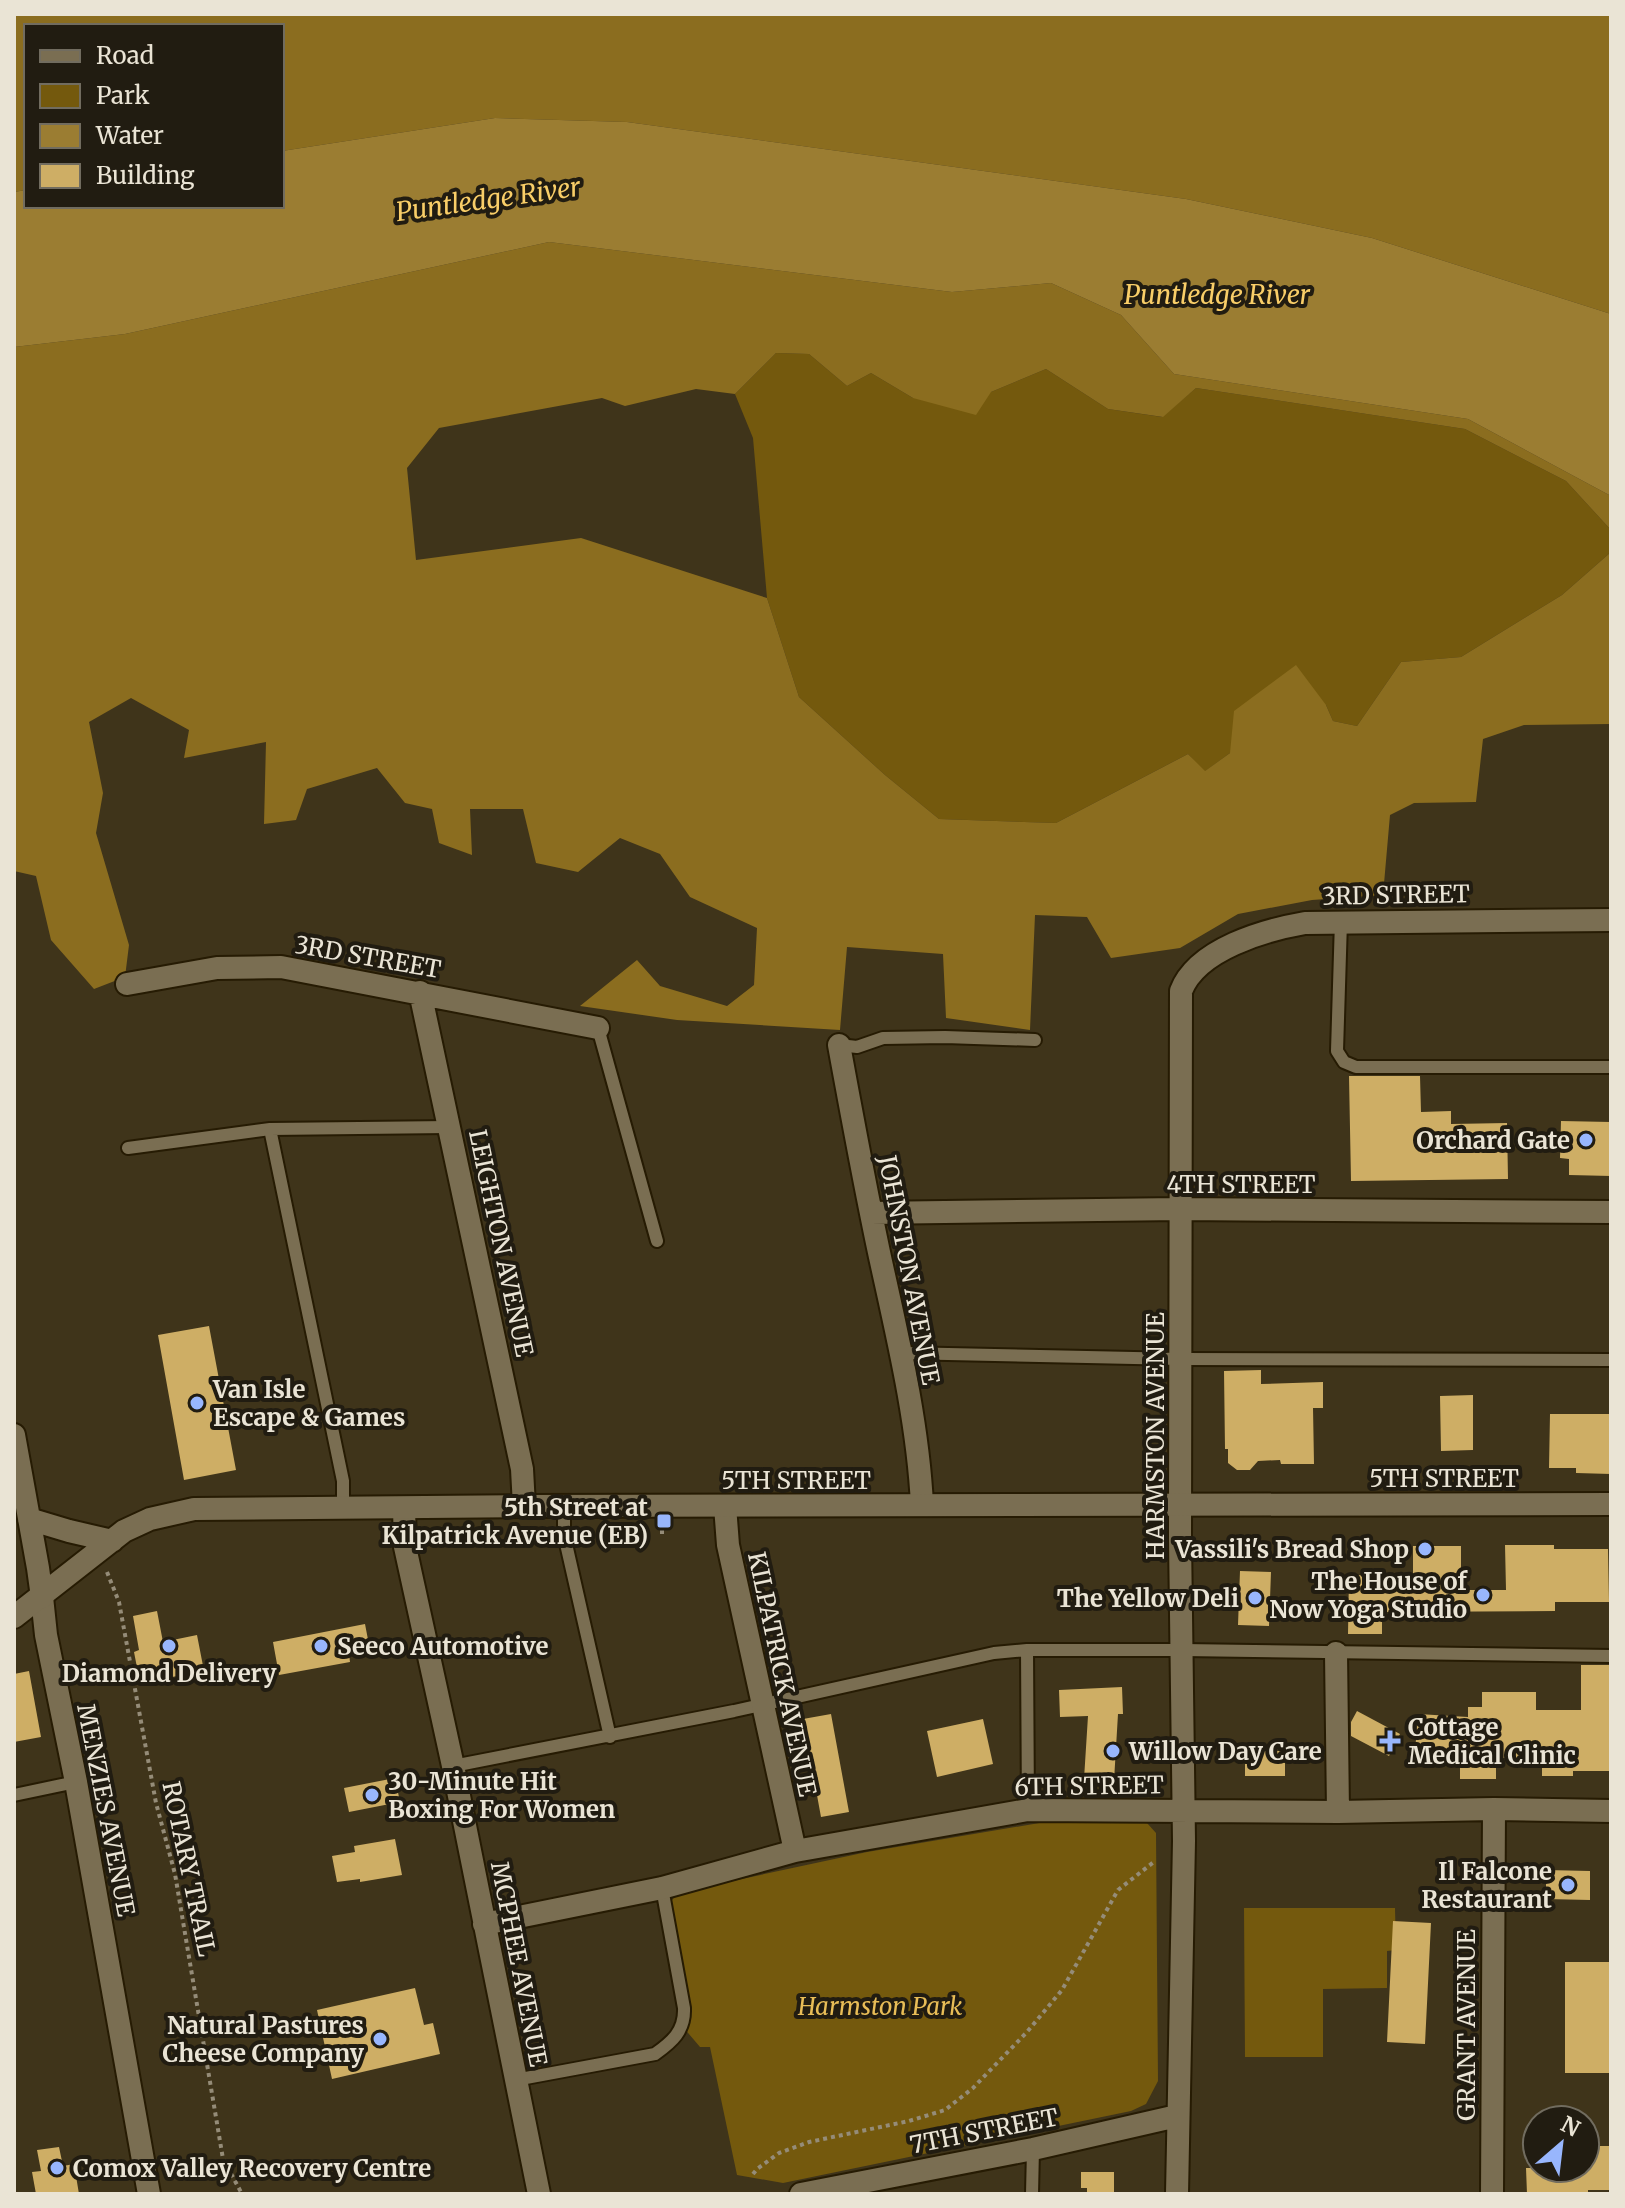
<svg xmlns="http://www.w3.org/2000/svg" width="1625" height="2208" viewBox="0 0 1625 2208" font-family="Merriweather,serif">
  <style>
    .green { fill: #74590d }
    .forest { fill: #8b6d1f }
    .water { fill: #9b7d32 }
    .building { fill: #ceae65 }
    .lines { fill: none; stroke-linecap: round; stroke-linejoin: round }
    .service-casing { stroke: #261b03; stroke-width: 16 }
    .minor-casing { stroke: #261b03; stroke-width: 26 }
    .tertiary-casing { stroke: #261b03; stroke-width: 26 }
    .path { stroke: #958c78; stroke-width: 4; stroke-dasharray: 4 4; stroke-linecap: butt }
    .service { stroke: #7a6e52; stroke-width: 12 }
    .minor { stroke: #7a6e52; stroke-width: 22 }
    .tertiary { stroke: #7a6e52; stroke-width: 22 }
    .poi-dot { fill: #98b6fd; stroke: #211c11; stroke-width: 3 }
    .labels { text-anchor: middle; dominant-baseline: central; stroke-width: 8; stroke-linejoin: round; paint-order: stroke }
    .street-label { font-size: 24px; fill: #eae4d5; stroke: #211c11 }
    .poi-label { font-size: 24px; font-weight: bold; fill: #eae4d5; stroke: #211c11; text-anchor: end }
    .park-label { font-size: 24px; font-style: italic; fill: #e8bd57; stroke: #211c11 }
    .water-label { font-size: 26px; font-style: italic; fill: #f9ce68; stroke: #211c11 }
  </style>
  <rect width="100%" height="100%" fill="#3f341a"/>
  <path class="green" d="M776,353L809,354L847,386L871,373L913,398L991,392L1046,369L1108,409L1162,417L1196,388L1465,429L1566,481L1611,530V552L1562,595L1461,657L1401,662L1357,726L1333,721L1326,705L1230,753L1204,772L1188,754L1056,823L939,819L885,775L799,697L767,598L753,438L735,394Z
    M1051,1821H1141L1147,1823L1156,1833L1158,2081L1146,2104L1131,2111L783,2183L737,2175L710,2047H700L683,2027L666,1908L676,1895L686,1891L867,1852Z
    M1244,1908H1395L1396,1950L1387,1951V1988L1323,1989V2057H1245Z"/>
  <path class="forest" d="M14,14H1611V314L1372,238L1186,199L627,122L495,118L282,151V26H26V190L14,192Z
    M549,242L952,292L1051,283L1121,315L1174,374L1468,419L1611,496V530L1566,481L1465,429L1196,388L1163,417L1108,409L1046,369L991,392L976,415L913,398L871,373L847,386L809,354L776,353L735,394L696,389L625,406L602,398L439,428L407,468L416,560L581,538L767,598L799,697L885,775L939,819L1056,823L1188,754L1205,771L1230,753L1234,711L1296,665L1326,705L1333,721L1357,726L1401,662L1461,657L1562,595L1611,552V724L1524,725L1483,739L1476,802L1414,803L1390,815L1383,895L1312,900L1238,914L1180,948L1111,958L1087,917L1035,915L1030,1030L946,1018L943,954L847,947L840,1030L677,1020L580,1006L637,960L660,986L727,1006L754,985L757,928L690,897L660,854L620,838L578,872L536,863L523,809H470L472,855L439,843L432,809L405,803L377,768L307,789L296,820L264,824L266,742L184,758L189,730L131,698L89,722L103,793L96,833L129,945L125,977L94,989L51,940L36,876L14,871V347L125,334Z"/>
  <path class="water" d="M495,118L627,122L1186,199L1372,238L1611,314V496L1468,419L1174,374L1121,315L1051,283L952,292L549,242L125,334L14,347V192L26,190V206H282V151Z"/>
  <path class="building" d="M1349,1076H1420L1421,1112L1451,1111V1124L1507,1123L1508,1179L1351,1181Z
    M1561,1121L1611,1122V1176L1569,1175V1159L1560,1158Z
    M209,1326L236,1470L184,1480L158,1335Z
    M1261,1370V1384L1323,1382V1408H1313L1314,1464H1281L1280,1460L1258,1461L1250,1470H1237L1228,1463V1449H1225L1224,1371Z
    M1473,1395V1450L1441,1451L1440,1396Z
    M1550,1414H1611V1474L1576,1473V1468H1549Z
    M1505,1545H1554V1549H1608L1609,1602H1555V1611L1382,1612V1634H1348L1349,1575L1413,1576V1546H1461V1590H1506Z
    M1240,1571L1271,1572L1269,1626L1238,1625Z
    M157,1611L163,1642L197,1635L204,1671L140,1683L134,1652L139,1650L133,1616Z
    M365,1624L370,1650L349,1654L350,1662L279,1675L273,1642Z
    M1581,1665H1611V1771H1573V1776H1542V1758H1496V1779H1460V1767L1414,1764L1418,1714L1468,1717V1707H1482V1692H1536V1710H1581Z
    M29,1671L41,1737L14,1742V1674Z
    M1122,1687L1123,1714H1118L1114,1781L1084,1779L1088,1716L1060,1717L1059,1690Z
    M1357,1711L1400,1734L1389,1756L1351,1736V1722Z
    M831,1714L849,1812L821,1817L803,1719Z
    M983,1719L993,1764L937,1777L927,1731Z
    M1245,1751H1285V1776H1245Z
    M395,1778L400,1802L349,1812L344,1788Z
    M395,1839L402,1875L360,1882V1879L337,1882L332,1856L355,1852L354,1846Z
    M1546,1870L1590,1871V1900L1546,1899Z
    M1393,1921L1431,1923L1425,2044L1387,2042Z
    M1565,1962H1611V2073H1565Z
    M415,1988L424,2025L433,2023L440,2054L332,2079L317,2010Z
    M1585,2146H1611V2190H1588V2194H1527L1526,2168H1585Z
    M59,2147L63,2166L74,2164L79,2194H36L32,2172L41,2171L37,2150Z
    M1081,2172H1114V2194H1087V2188H1081Z"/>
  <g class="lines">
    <defs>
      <path id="service" d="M1341,921L1337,1051L1344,1062L1356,1067H1611
        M598,1028L657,1241
        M839,1045L857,1047L883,1038L945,1037L1035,1040
        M270,1129L343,1481V1508
        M128,1148L270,1129L449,1127
        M901,1353L1181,1359L1611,1360
        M564,1506V1535L610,1737
        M1027,1650L1028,1810
        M453,1766L734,1711L994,1653L1027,1650H1183L1611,1656
        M14,1795L76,1782
        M515,2080L655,2054C672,2042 685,2031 684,2008L662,1888
        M1032,2194L1033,2149"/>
      <path id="minor" d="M127,984L217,968L281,967L598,1028
        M420,992L522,1469L524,1506
        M839,1045C852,1116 865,1187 880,1257C898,1339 918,1422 922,1505
        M871,1213L1180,1209L1611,1212
        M725,1506L728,1545L795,1851
        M404,1508L405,1547L453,1766L539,2194
        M42,1597L46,1635L76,1782L149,2194
        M1336,1653L1338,1812
        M484,1924L662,1888L795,1851L1028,1810L1338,1812L1494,1809L1611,1811
        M801,2194L1033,2149L1177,2116
        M1177,2194L1184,1841L1180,1538L1181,991C1197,949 1265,930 1305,923L1611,920
        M1492,2194L1494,1809"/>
      <path id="tertiary" d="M14,1435L38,1568L42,1597
        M29,1519L69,1531L112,1541
        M14,1617L124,1531L150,1519L194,1509L524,1506L1611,1504"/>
    </defs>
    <use href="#service" class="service-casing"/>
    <use href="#minor" class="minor-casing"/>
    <use href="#tertiary" class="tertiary-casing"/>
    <path class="path" d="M662,1534V1530
      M107,1572L119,1602L156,1803L175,1874L223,2159L242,2194
      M753,2174L757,2169L779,2153L809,2142L909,2121L945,2110L973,2088L1027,2032L1062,1990L1118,1890L1155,1861"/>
    <use href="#service" class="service"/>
    <use href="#minor" class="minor"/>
    <use href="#tertiary" class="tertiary"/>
  </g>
  <g class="poi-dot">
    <circle cx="1586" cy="1140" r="8"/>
    <circle cx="197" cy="1403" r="8"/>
    <rect x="656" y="1513" width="16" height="16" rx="4"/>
    <circle cx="1425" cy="1549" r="8"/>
    <circle cx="1483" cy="1595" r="8"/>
    <circle cx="1255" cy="1598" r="8"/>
    <circle cx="169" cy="1646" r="8"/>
    <circle cx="321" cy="1646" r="8"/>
    <path d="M1386 1729h8v8h8v8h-8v8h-8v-8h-8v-8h8z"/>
    <circle cx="1113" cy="1751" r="8"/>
    <circle cx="372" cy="1795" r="8"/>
    <circle cx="1568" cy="1885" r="8"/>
    <circle cx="380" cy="2039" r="8"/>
    <circle cx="57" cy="2168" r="8"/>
  </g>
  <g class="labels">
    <g class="street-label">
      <text transform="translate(1396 895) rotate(-1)">3RD STREET</text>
      <text transform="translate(368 957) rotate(10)">3RD STREET</text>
      <text x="1241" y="1184">4TH STREET</text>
      <text transform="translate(501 1243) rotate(78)">LEIGHTON AVENUE</text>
      <text transform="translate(909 1270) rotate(79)">JOHNSTON AVENUE</text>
      <text transform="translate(1155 1436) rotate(-90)">HARMSTON AVENUE</text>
      <text x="1444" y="1478">5TH STREET</text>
      <text x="796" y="1480">5TH STREET</text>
      <text transform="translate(782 1674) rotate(78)">KILPATRICK AVENUE</text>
      <text transform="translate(1089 1786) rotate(-1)">6TH STREET</text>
      <text transform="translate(106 1810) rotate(79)">MENZIES AVENUE</text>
      <text transform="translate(189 1869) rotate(78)">ROTARY TRAIL</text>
      <text transform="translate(519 1964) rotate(79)">MCPHEE AVENUE</text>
      <text transform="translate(1466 2025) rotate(-90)">GRANT AVENUE</text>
      <text transform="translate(984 2131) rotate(-11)">7TH STREET</text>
    </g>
    <g class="poi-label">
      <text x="1570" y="1140">Orchard Gate</text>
      <text x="213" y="1389" text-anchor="start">Van Isle<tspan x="213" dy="28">Escape &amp; Games</tspan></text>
      <text x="648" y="1507">5th Street at<tspan x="648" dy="28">Kilpatrick Avenue (EB)</tspan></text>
      <text x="1409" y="1549">Vassili's Bread Shop</text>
      <text x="1467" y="1581">The House of<tspan x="1467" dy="28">Now Yoga Studio</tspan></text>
      <text x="1239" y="1598">The Yellow Deli</text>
      <text x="337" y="1646" text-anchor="start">Seeco Automotive</text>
      <text x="169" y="1673" text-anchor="middle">Diamond Delivery</text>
      <text x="1408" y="1727" text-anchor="start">Cottage<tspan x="1408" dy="28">Medical Clinic</tspan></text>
      <text x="1129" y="1751" text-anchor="start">Willow Day Care</text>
      <text x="388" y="1781" text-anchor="start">30-Minute Hit<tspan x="388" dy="28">Boxing For Women</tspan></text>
      <text x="1552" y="1871">Il Falcone<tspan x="1552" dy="28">Restaurant</tspan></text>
      <text x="364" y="2025">Natural Pastures<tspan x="364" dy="28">Cheese Company</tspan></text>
      <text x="73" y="2168" text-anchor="start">Comox Valley Recovery Centre</text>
    </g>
    <g class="park-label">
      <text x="880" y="2006">Harmston Park</text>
    </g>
    <g class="water-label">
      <text transform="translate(488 199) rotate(-8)">Puntledge River</text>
      <text x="1217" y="294">Puntledge River</text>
    </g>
  </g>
  <rect width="1625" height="2208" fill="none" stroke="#eae4d5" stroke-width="32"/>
  <rect x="24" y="24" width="260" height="184" fill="#211c11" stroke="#716c5f" stroke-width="2"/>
  <rect x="40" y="50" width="40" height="12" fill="#7a6e52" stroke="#716c5f" stroke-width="2"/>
  <text x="96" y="64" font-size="24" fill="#eae4d5">Road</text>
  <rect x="40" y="84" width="40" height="24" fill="#74590d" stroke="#716c5f" stroke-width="2"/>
  <text x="96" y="104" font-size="24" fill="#eae4d5">Park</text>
  <rect x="40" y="124" width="40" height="24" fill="#9b7d32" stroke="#716c5f" stroke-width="2"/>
  <text x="96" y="144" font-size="24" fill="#eae4d5">Water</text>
  <rect x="40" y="164" width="40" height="24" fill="#ceae65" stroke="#716c5f" stroke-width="2"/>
  <text x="96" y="184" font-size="24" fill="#eae4d5">Building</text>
  <g transform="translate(1561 2144) rotate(28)"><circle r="38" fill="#211c11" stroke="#716c5f" stroke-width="2"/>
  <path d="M0-6L14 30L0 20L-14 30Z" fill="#98b6fd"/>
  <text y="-12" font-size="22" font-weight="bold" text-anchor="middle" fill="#eae4d5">N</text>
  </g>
</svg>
